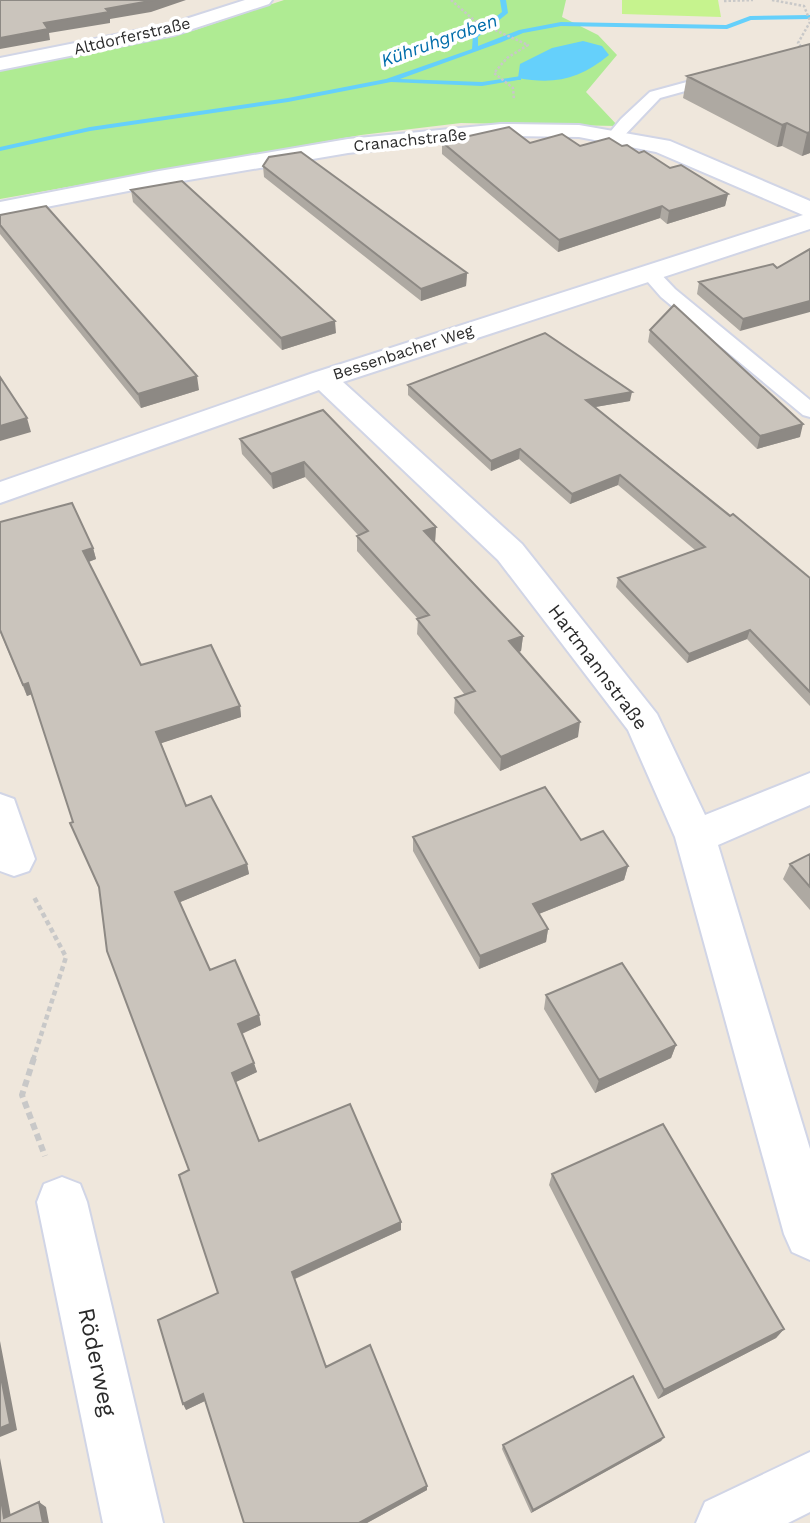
<svg xmlns="http://www.w3.org/2000/svg" width="810" height="1523" viewBox="0 0 810 1523" font-family="'Work Sans',sans-serif">
  <style>
    .green { fill: #afeb93 }
    .pitch { fill: #c6f38e }
    .water { fill: #65d0fb }
    .lines { fill: none; stroke-linecap: round; stroke-linejoin: round }
    .stream { fill: #65d0fb; fill-rule: evenodd }
    .service-casing { stroke: #d1d5e6; stroke-width: 4 }
    .minor-casing { stroke: #d1d5e6; stroke-width: 4 }
    .path-far2 { stroke: #c8c8c8; stroke-width: 2.5; stroke-dasharray: 2.5 2; stroke-linecap: butt }
    .path-far1 { stroke: #c8c8c8; stroke-width: 4.5; stroke-dasharray: 5 3.5; stroke-linecap: butt }
    .path { stroke: #c8c8c8; stroke-width: 6; stroke-dasharray: 7 4.5; stroke-linecap: butt }
    .service { fill: #fff; fill-rule: evenodd }
    .minor { fill: #fff; fill-rule: evenodd }
    .wall { fill: #aea9a2 }
    .shaded-wall { fill: #8d8984 }
    .building { fill: #cac4bc; stroke: #8d8984; stroke-width: 2 }
    .labels { text-anchor: middle; dominant-baseline: central; stroke-width: 7; stroke-linejoin: round; paint-order: stroke }
    .far-street-label { font-size: 16px; fill: #2b2b2b; stroke: #fff }
    .far-water-label { font-size: 18px; font-style: italic; fill: #006dab; stroke: #fff }
    .street-label { font-size: 19px; fill: #2b2b2b; stroke: #fff }
    .near-street-label { font-size: 23px; fill: #2b2b2b; stroke: #fff }
  </style>
  <rect width="100%" height="100%" fill="#efe7dc"/>
  <path class="green" d="M284,0H566L562,17L598,35L617,55L586,92L618,126L461,123L361,135L0,199V70L192,31Z"/>
  <path class="pitch" d="M622,0H718L721,17L622,14Z"/>
  <path class="water" d="M583,41L602,46L609,55C580,79 555,85 518,78L520,64L552,48Z"/>
  <g class="lines">
    <path class="stream" d="M500,0H506L508,13L478,37V46L519,30L561,22L726,25L750,16L810,15V19L751,20L727,29L561,26L523,33L502,42L400,79L482,82L521,76V80H518L482,86L391,82L288,102L90,131L0,151V147L90,127L288,98L386,79L472,49L473,35L502,12Z"/>
    <defs>
      <path id="service" d="M720,73L727,77L725,80L660,98L620,140L614,142L606,137L621,119L650,92Z
        M649,267L656,269L675,289L810,400V417L803,415L661,297L640,273Z"/>
      <path id="minor" d="M245,0H272L269,4L174,35L0,70V58L170,24Z
        M501,124L579,125L670,141L810,201V229L343,382L522,544L657,714L705,815L810,773V805L718,845L810,1149V1260L792,1252L784,1234L675,837L628,730L498,560L319,390L0,503V482L313,373L803,215L656,152L579,137L501,136L348,153L159,185L0,216V202L159,171L348,139Z
        M0,794L14,799L35,859L29,871L14,876L0,871Z
        M62,1177L80,1184L87,1202L163,1523H103L37,1202L44,1184Z
        M810,1452V1512L788,1523H696L705,1502Z"/>
    </defs>
    <use href="#service" class="service-casing"/>
    <use href="#minor" class="minor-casing"/>
    <path class="path-far2" d="M451,0L475,21L528,45L507,58L494,73L513,88L514,100
      M772,0L804,6L810,21
      M724,1L753,0
      M804,50L798,43L810,22"/>
    <path class="path-far1" d="M33,1060L66,957L34,897"/>
    <path class="path" d="M34,1058L22,1095L45,1156"/>
    <use href="#service" class="service"/>
    <use href="#minor" class="minor"/>
  </g>
  <path class="wall" d="M810,44V153L802,156L782,146L777,147L683,98L687,76Z
    M442,142L530,143L580,146H622L639,153L728,194L725,206L667,224L660,218L558,252L442,154Z
    M263,166L467,273L466,286L421,301L264,177Z
    M131,190L336,333L282,350L133,202Z
    M0,215L199,390L141,408L0,234Z
    M777,268L740,331L697,294L699,282Z
    M650,330L800,437L757,449L648,342Z
    M408,385L630,401L595,407L810,578V706L747,639L687,663L616,587L618,578L695,550L618,485L570,504L519,459L491,471L408,395Z
    M323,410L436,527L435,542L523,636L521,651L519,652L578,737L500,771L454,713L455,698L465,695L417,634L418,619L357,551V536L358,535L305,477L273,489L242,454L240,439Z
    M0,522L93,548L96,559L88,562L141,665L240,706L241,717L161,743L186,806L247,864L249,874L180,902L210,970L259,1015L261,1025L242,1034L257,1072L235,1082L259,1141L401,1230L295,1279L326,1367L427,1490L367,1523H244L205,1401L186,1410L218,1293L189,1170L100,891L70,823L73,822L32,694L27,696L0,632Z
    M413,837L581,840L628,866L624,880L539,914L548,929L546,942L479,969L413,851Z
    M810,854V910L783,879L790,864Z
    M546,995L676,1045L671,1058L595,1093L544,1009Z
    M552,1174L784,1329L776,1338L658,1399L549,1185Z
    M664,1437L661,1441L531,1513L502,1449L503,1445Z"/>
  <path class="shaded-wall" d="M155,0H186L151,12L110,19V23L49,33L50,40L0,49V38L44,23L106,9Z
    M787,123L782,146L777,147L782,125Z
    M810,132V153L802,156L807,133Z
    M728,194L725,206L667,224L669,211Z
    M662,206L660,218L558,252L559,240Z
    M467,273L466,286L421,301V289Z
    M810,301V312L740,331L743,319Z
    M335,321L336,333L282,350L281,338Z
    M197,376L199,390L141,408L138,394Z
    M632,392L630,401L584,409L586,400Z
    M27,418L31,432L0,441V426Z
    M803,424L800,437L757,449L760,436Z
    M520,449L519,459L491,471V461Z
    M304,462L305,477L273,489L271,474Z
    M620,475L618,485L570,504L572,494Z
    M436,527L435,542L424,531Z
    M93,548L96,559L86,563L83,551Z
    M750,630L747,639L687,663L689,654Z
    M523,636L521,651L508,656L509,641Z
    M28,683L32,694L27,696L23,685Z
    M240,706L241,717L159,744L156,732Z
    M580,722L578,737L500,771L501,757Z
    M247,864L249,874L178,903L175,892Z
    M628,866L624,880L531,917L533,904Z
    M548,929L546,942L479,969L480,956Z
    M259,1015L261,1025L241,1034L238,1024Z
    M676,1045L671,1058L595,1093L599,1080Z
    M254,1063L257,1072L234,1083L232,1073Z
    M401,1222V1230L294,1279L292,1272Z
    M784,1329L776,1338L658,1399L664,1390Z
    M0,1341L17,1430L0,1437Z
    M203,1394L207,1400L186,1410L183,1404Z
    M664,1437L661,1441L531,1513L533,1510Z
    M0,1458L12,1522L4,1518L0,1493Z
    M427,1486V1490L367,1523H359Z
    M39,1502L46,1507L49,1523H43Z"/>
  <path class="building" d="M0,0H155L106,9L109,12L44,23L48,29L0,38Z
    M810,44V132L807,133L787,123L782,125L687,76Z
    M509,127L530,143L562,134L580,146L609,138L622,146L627,145L639,153L644,151L670,168L681,165L728,194L669,211L662,206L559,240L442,142Z
    M301,152L467,273L421,289L263,166L269,157Z
    M182,181L335,321L281,338L131,190Z
    M46,206L197,376L138,394L0,225V215Z
    M810,249V301L743,319L699,282L773,264L777,268Z
    M674,305L803,424L760,436L650,330Z
    M545,333L632,392L586,400L730,516L733,514L810,578V692L750,630L689,654L618,578L705,547L620,475L572,494L520,449L491,461L408,385Z
    M0,377L27,418L0,426Z
    M323,410L436,527L424,531L523,636L509,641L580,722L501,757L455,698L475,691L417,619L429,615L357,536L368,531L304,462L271,474L240,439Z
    M72,503L93,548L83,551L141,665L211,645L240,706L156,732L186,806L211,796L247,864L175,892L210,970L235,960L259,1015L238,1024L254,1063L232,1073L259,1141L350,1104L401,1222L292,1272L326,1367L370,1345L427,1486L359,1523H244L203,1394L183,1404L158,1320L218,1293L179,1175L189,1170L107,951L99,887L70,823L73,822L28,683L23,685L0,630V522Z
    M545,787L581,840L603,831L628,866L533,904L548,929L480,956L413,837Z
    M810,854V887L790,864Z
    M622,963L676,1045L599,1080L546,995Z
    M663,1124L784,1329L664,1390L552,1174Z
    M0,1372L10,1424L0,1428Z
    M633,1376L664,1437L533,1510L503,1445Z
    M0,1493L4,1518L39,1502L43,1523H0Z"/>
  <g class="labels">
    <g class="far-street-label">
      <text transform="translate(132 36) rotate(-13)">Altdorferstraße</text>
      <text transform="translate(410 140) rotate(-6)">Cranachstraße</text>
      <text transform="translate(403 352) rotate(-18)">Bessenbacher Weg</text>
    </g>
    <g class="far-water-label">
      <text transform="translate(439 40) rotate(-20)">Kühruhgraben</text>
    </g>
    <g class="street-label">
      <text transform="translate(598 667) rotate(53)">Hartmannstraße</text>
    </g>
    <g class="near-street-label">
      <text transform="translate(97 1362) rotate(78)">Röderweg</text>
    </g>
  </g>
</svg>
